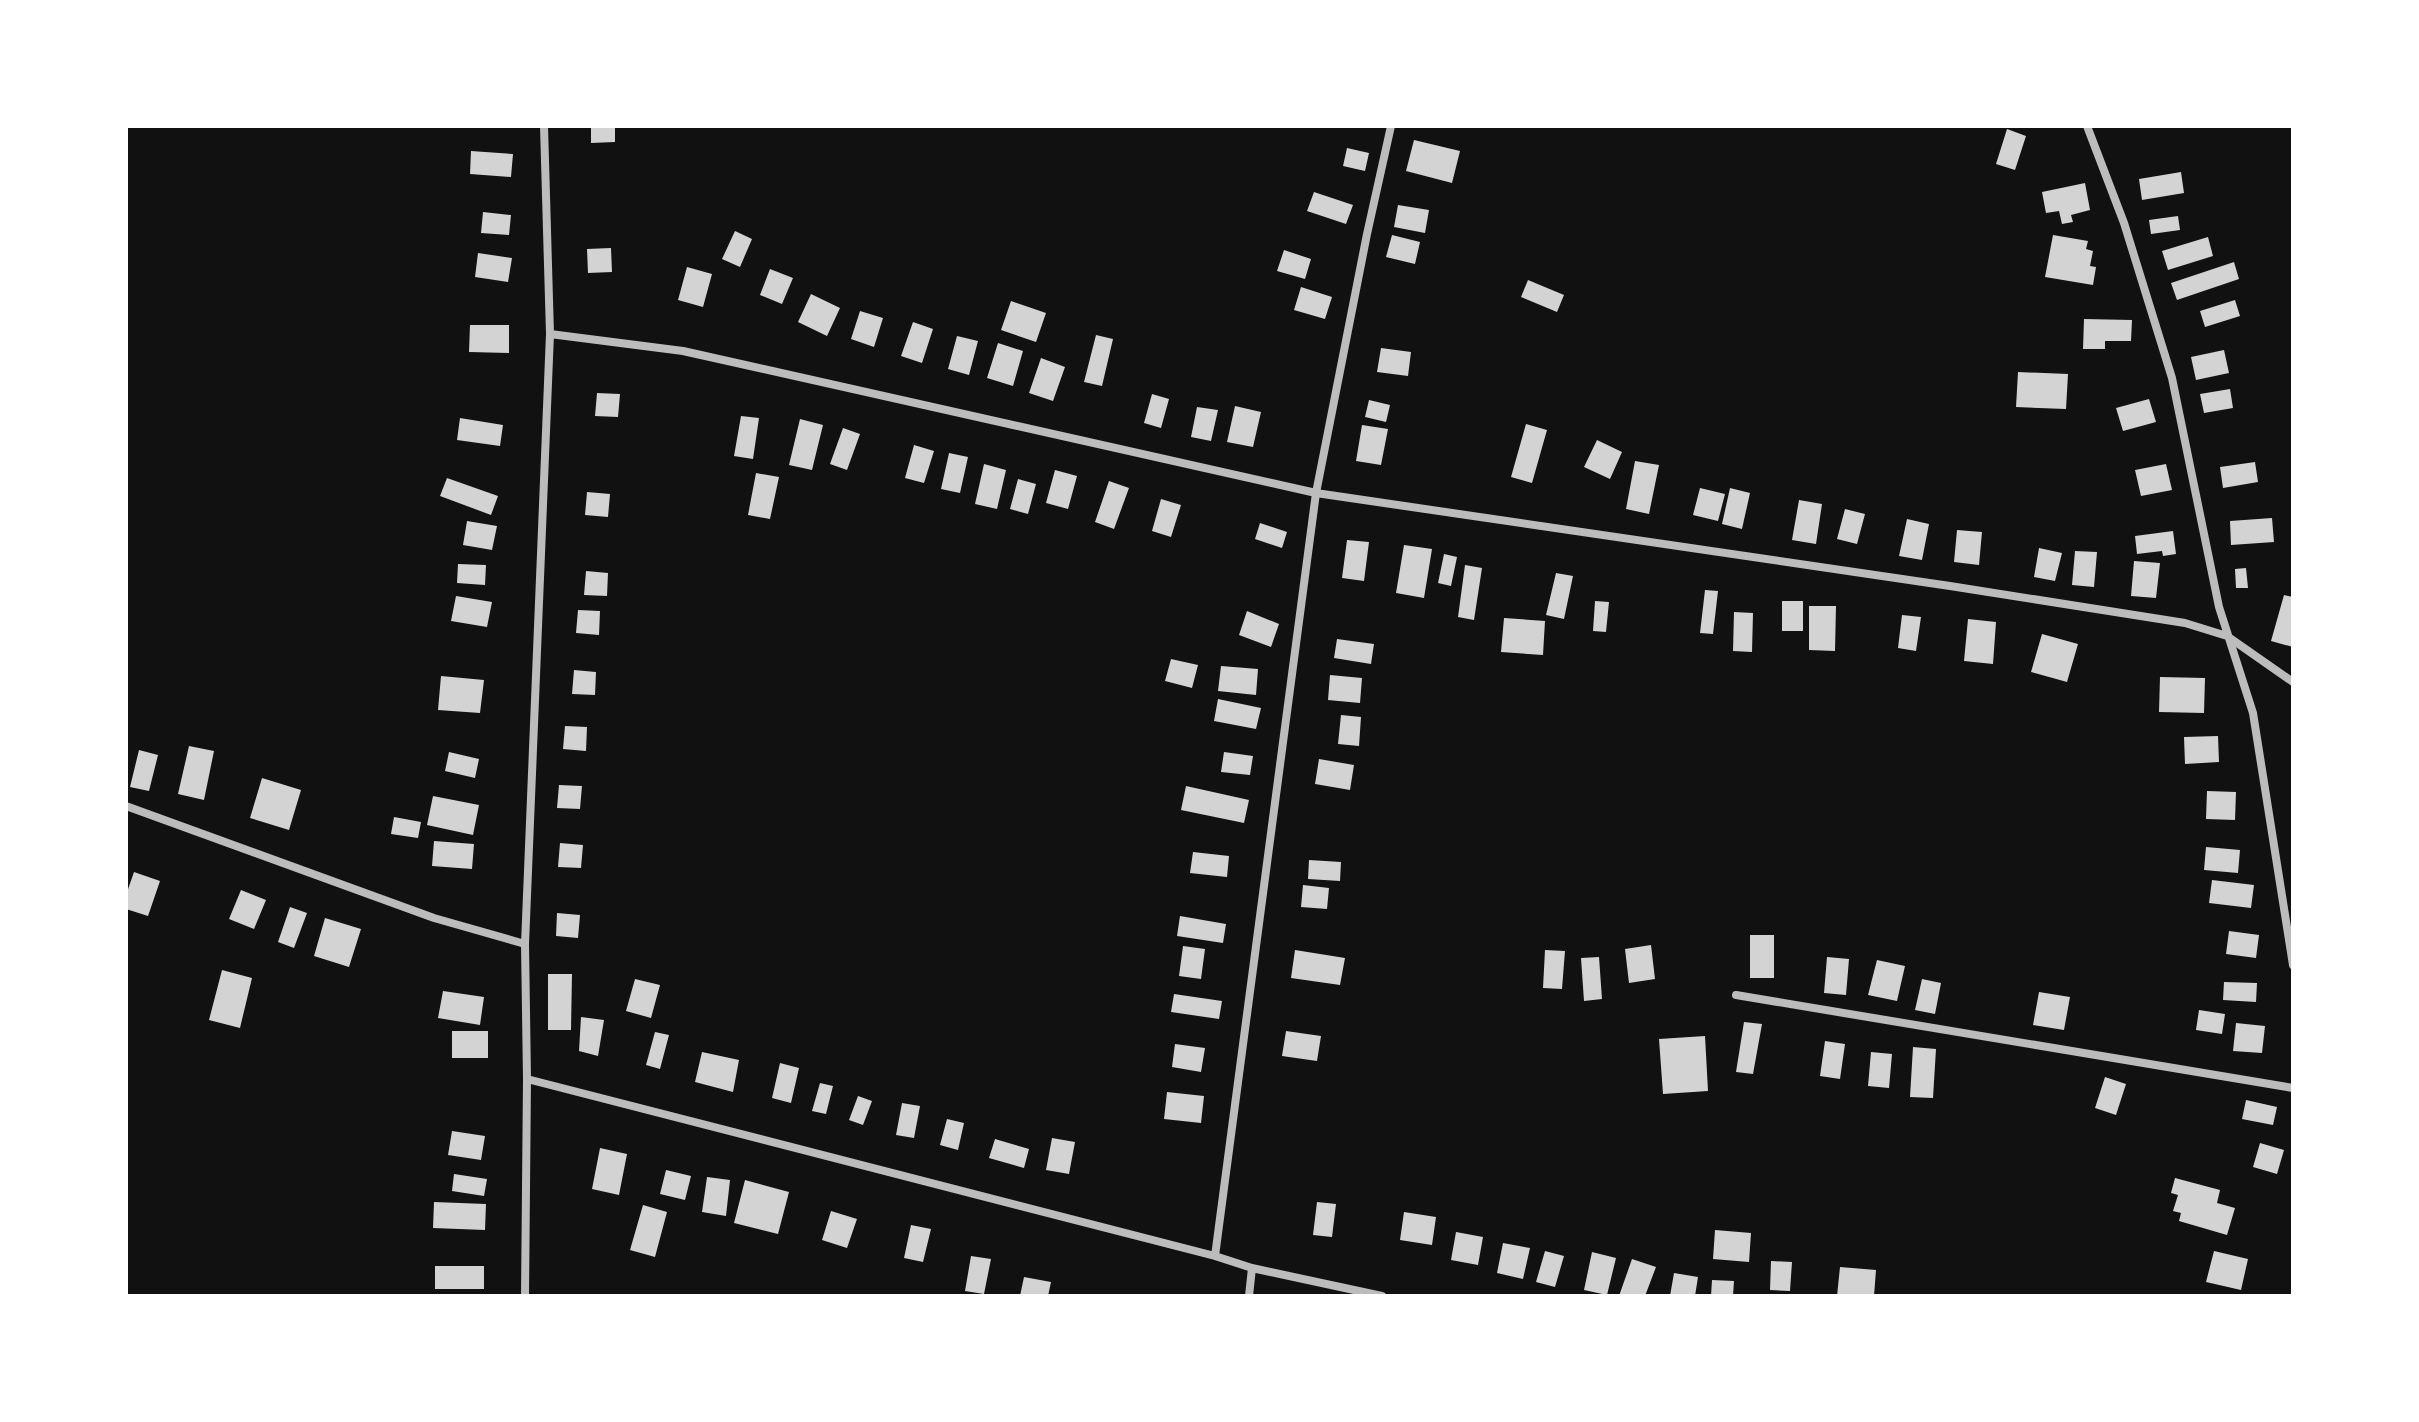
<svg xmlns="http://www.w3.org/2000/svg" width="2419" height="1422" viewBox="0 0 2419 1422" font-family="Raleway,sans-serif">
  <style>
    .building { fill: #d3d3d3 }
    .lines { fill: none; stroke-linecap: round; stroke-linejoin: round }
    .minor { stroke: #bcbcbc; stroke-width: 8 }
  </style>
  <rect width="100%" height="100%" fill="#111"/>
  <path class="building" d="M591,126H615V142L591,143Z
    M2007,129L2026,136L2015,170L1996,164Z
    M1414,140L1460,151L1452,183L1406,171Z
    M1347,148L1369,153L1365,171L1343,166Z
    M471,151L513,154L511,177L470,174Z
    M2181,172L2184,193L2142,200L2139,179Z
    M2085,183L2090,210L2071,215L2073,222L2062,224L2059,211L2046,213L2042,192Z
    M1314,192L1353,205L1346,224L1307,211Z
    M1398,205L1429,210L1425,233L1394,227Z
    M483,212L511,215L509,235L481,233Z
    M2178,216L2180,230L2151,234L2149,220Z
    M735,231L752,239L740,267L722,259Z
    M1392,235L1420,242L1415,264L1386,257Z
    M2053,235L2088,241L2086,249L2093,251L2090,266L2096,267L2093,285L2045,277Z
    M2208,237L2213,256L2168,270L2162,251Z
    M611,248L612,272L588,273L587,249Z
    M1284,250L1311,259L1305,279L1277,271Z
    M478,253L512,258L508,282L475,277Z
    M2234,262L2239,279L2177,300L2171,283Z
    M687,267L712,274L703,307L678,300Z
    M770,269L793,278L782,304L760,295Z
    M1528,280L1564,295L1557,312L1521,297Z
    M1301,287L1332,297L1325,319L1294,310Z
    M811,294L840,308L827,336L798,322Z
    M2235,300L2240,316L2205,327L2200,311Z
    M1011,301L1046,313L1036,342L1001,330Z
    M860,311L883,318L874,347L851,339Z
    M2084,319L2132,320L2131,341H2105V349H2083Z
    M913,322L933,329L922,363L901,356Z
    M470,325H509V353L469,352Z
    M1096,335L1113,339L1102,386L1084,382Z
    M957,336L978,341L969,375L948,369Z
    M998,343L1023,351L1013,386L987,378Z
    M1381,348L1411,352L1408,376L1377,372Z
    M2224,350L2229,373L2196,380L2191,357Z
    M1041,358L1065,367L1053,401L1029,393Z
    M2018,372L2068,374L2066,409L2016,407Z
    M2230,389L2233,408L2204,413L2200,394Z
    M597,393L620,394L618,417L595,416Z
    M1152,394L1169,399L1161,428L1144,423Z
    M2149,399L2156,422L2123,431L2116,408Z
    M1369,400L1390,405L1386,422L1365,417Z
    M1235,406L1261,412L1253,447L1227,442Z
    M1197,407L1218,410L1211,441L1191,437Z
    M741,416L759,418L753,459L734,456Z
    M460,418L503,425L500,446L457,440Z
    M800,419L823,425L812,470L789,465Z
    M1526,424L1547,430L1532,483L1511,477Z
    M1362,425L1388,429L1381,465L1356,461Z
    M843,428L860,434L847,470L830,464Z
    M1597,440L1622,452L1610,479L1584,467Z
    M914,445L934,451L924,483L905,478Z
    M949,453L968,457L960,493L941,489Z
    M1635,461L1659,465L1649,514L1626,509Z
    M2255,462L2258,482L2223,488L2220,467Z
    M984,464L1006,470L997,509L975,504Z
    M2166,464L2172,490L2141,496L2135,470Z
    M1055,470L1077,476L1068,509L1046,503Z
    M756,473L779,477L770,519L748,515Z
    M447,478L498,496L491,515L440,496Z
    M1018,479L1036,484L1028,514L1010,509Z
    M1109,481L1129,488L1114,529L1095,522Z
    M1700,488L1725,494L1718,521L1693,515Z
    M1730,488L1750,493L1742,529L1722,524Z
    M587,492L610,494L608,517L585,515Z
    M1161,499L1181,505L1171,537L1152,531Z
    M1799,500L1822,504L1816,544L1792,540Z
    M1845,509L1865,514L1857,544L1837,539Z
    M2272,518L2274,542L2231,545L2230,521Z
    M1907,519L1929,524L1922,560L1899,556Z
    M467,521L497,526L492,550L463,545Z
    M1260,523L1287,532L1282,548L1255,539Z
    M1957,530L1982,532L1979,565L1954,562Z
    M2173,531L2176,554L2163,556L2162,551L2137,554L2135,536Z
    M1347,540L1369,542L1364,581L1342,578Z
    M1404,545L1432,549L1424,598L1396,593Z
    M2039,548L2062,553L2055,581L2034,577Z
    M2075,551L2097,552L2094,587L2072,585Z
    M1444,554L1457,557L1451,586L1438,583Z
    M2134,561L2160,563L2156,598L2131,596Z
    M458,564L486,565L485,585L457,583Z
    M1465,565L1482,568L1474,620L1458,617Z
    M2246,568L2248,588H2236L2235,569Z
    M586,571L608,573L607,596L584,595Z
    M1556,573L1573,576L1564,619L1546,615Z
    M1705,590L1718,591L1713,634L1700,633Z
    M2284,595L2293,597V647L2271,641Z
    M456,596L492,602L487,627L451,621Z
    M1595,601L1609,602L1606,632L1593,631Z
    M1782,601H1803V631H1782Z
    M1809,606H1836L1835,651L1809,650Z
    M578,610L600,611L599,635L576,633Z
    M1247,611L1279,624L1271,647L1239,635Z
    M1734,612L1753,613L1752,652L1733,651Z
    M1902,615L1921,617L1916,651L1898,648Z
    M1504,618L1545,621L1543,655L1501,652Z
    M1968,619L1996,622L1993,664L1964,661Z
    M2042,634L2078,644L2067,682L2031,672Z
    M1337,639L1374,644L1371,664L1334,658Z
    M1171,659L1198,665L1192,688L1165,681Z
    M1221,666L1258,669L1256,695L1218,691Z
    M574,670L596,672L595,695L572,694Z
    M1330,675L1362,678L1360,703L1328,700Z
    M441,676L484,680L480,713L438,710Z
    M2160,677L2205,678L2204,713L2159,712Z
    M1218,699L1261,708L1256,729L1214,721Z
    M1341,715L1361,717L1359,746L1338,744Z
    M565,726L587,727L586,751L563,749Z
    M2218,736L2219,762L2185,764L2184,737Z
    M189,746L214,751L204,800L178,794Z
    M139,750L158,755L149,791L130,787Z
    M449,752L479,759L475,778L445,771Z
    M1224,752L1253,756L1250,775L1221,772Z
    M1319,759L1354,765L1350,790L1315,784Z
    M262,778L301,790L289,830L250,818Z
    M559,785L582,786L580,809L557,808Z
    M1186,786L1249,800L1244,823L1181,810Z
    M2207,791L2236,792L2235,820L2206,819Z
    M433,796L479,805L473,835L427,825Z
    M394,817L421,822L418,838L391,834Z
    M434,841L474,844L472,869L432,866Z
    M560,843L583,845L581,868L558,867Z
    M2206,847L2240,850L2238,873L2204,870Z
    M1193,852L1229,856L1227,877L1190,873Z
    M1309,860L1341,862L1340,881L1308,879Z
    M134,872L160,881L148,916L126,909V895Z
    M2212,880L2254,885L2251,908L2209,903Z
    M1303,885L1329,888L1327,909L1301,907Z
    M241,890L266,900L254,929L229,919Z
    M290,907L307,913L294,948L278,942Z
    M557,913L580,915L578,938L556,936Z
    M1180,916L1226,924L1223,943L1177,936Z
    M325,918L361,929L349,967L314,956Z
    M2229,931L2259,935L2256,958L2226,954Z
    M1750,935H1774V978H1750Z
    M1651,945L1655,979L1629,983L1625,949Z
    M1183,946L1205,949L1201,979L1179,976Z
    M1295,950L1345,958L1340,985L1291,978Z
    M1545,950L1565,951L1562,989L1543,988Z
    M1599,957L1602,999L1584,1001L1581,958Z
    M1827,957L1849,959L1846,995L1824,993Z
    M1877,960L1905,966L1897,1001L1868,995Z
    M222,970L252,978L240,1028L209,1020Z
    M548,974H572L571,1030H548Z
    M635,979L660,985L651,1018L626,1011Z
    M1922,979L1941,983L1935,1014L1915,1010Z
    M2224,982L2257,983L2256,1002L2223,1000Z
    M443,991L484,997L480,1025L438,1018Z
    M2039,992L2070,997L2064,1030L2033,1025Z
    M1174,994L1222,1001L1219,1019L1171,1012Z
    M2199,1010L2225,1014L2222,1034L2196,1030Z
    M581,1017L604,1020L598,1056L579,1051Z
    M1744,1022L1762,1024L1753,1074L1736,1072Z
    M2236,1023L2265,1026L2262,1053L2233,1051Z
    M452,1031H488V1058H452Z
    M1286,1031L1321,1036L1317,1061L1282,1056Z
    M655,1032L669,1035L660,1069L646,1065Z
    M1705,1036L1708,1091L1663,1094L1659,1039Z
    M1825,1041L1845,1044L1840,1079L1820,1076Z
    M1175,1044L1205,1048L1201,1072L1172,1067Z
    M1913,1047L1936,1049L1933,1098L1910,1097Z
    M702,1052L739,1060L733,1092L695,1082Z
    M1871,1052L1892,1054L1889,1088L1868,1086Z
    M780,1063L799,1068L791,1103L772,1098Z
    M2105,1077L2126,1084L2116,1115L2095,1108Z
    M820,1083L833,1086L826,1114L812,1111Z
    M1167,1092L1204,1096L1201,1123L1164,1119Z
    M858,1096L872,1101L863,1125L849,1120Z
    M2246,1100L2277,1107L2273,1125L2242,1119Z
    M902,1103L920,1106L914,1138L896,1135Z
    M947,1119L964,1123L958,1150L940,1145Z
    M452,1131L485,1136L481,1160L448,1155Z
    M1052,1138L1075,1142L1069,1174L1046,1170Z
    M995,1139L1029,1149L1024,1168L989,1158Z
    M2260,1143L2284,1150L2277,1174L2253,1167Z
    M600,1148L627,1154L619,1195L592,1189Z
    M666,1170L691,1176L685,1200L660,1194Z
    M454,1174L487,1179L484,1196L452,1191Z
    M707,1177L730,1180L726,1216L702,1212Z
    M2175,1178L2220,1190L2217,1203L2235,1208L2227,1235L2179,1221L2181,1213L2173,1211L2178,1195L2171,1193Z
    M745,1180L789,1192L778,1234L734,1223Z
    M434,1202L486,1204L485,1230L433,1228Z
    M1317,1202L1336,1204L1332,1237L1313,1235Z
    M643,1205L667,1212L655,1257L630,1250Z
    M831,1211L857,1219L847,1248L822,1240Z
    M1404,1212L1436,1217L1432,1245L1400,1240Z
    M911,1225L931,1229L923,1262L904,1258Z
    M1715,1230L1751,1233L1749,1262L1713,1259Z
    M1456,1232L1483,1237L1478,1265L1451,1260Z
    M1503,1243L1530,1248L1523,1279L1497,1273Z
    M1545,1251L1564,1256L1555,1287L1536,1282Z
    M2214,1251L2248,1259L2241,1290L2206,1282Z
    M1592,1252L1616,1258L1607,1295L1584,1290Z
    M971,1256L991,1259L984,1294L965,1291Z
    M1632,1259L1656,1267L1645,1296H1619Z
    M1771,1261L1792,1262L1790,1291L1770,1290Z
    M435,1266H484V1289H435Z
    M1840,1267L1876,1270L1874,1296H1837Z
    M1674,1273L1698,1277L1695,1296H1670Z
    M1024,1277L1051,1282L1048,1296H1020Z
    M1712,1280L1734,1281L1733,1296H1711Z"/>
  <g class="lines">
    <path class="minor" d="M2087,126L2124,223L2172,378L2219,607L2253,713L2293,965
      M550,334L683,351L1316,493L1950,586L2185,623L2227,636L2293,682
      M126,806L434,918L525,944
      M1736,995L2293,1088
      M527,1079L1215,1256L1252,1268L1382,1296
      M1215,1256L1316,493L1367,234L1391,126
      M525,1296L527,1079L525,944L550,334L544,126
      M1249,1296L1252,1268"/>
  </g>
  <rect width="2419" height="1422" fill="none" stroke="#ffffff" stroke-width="256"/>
</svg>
